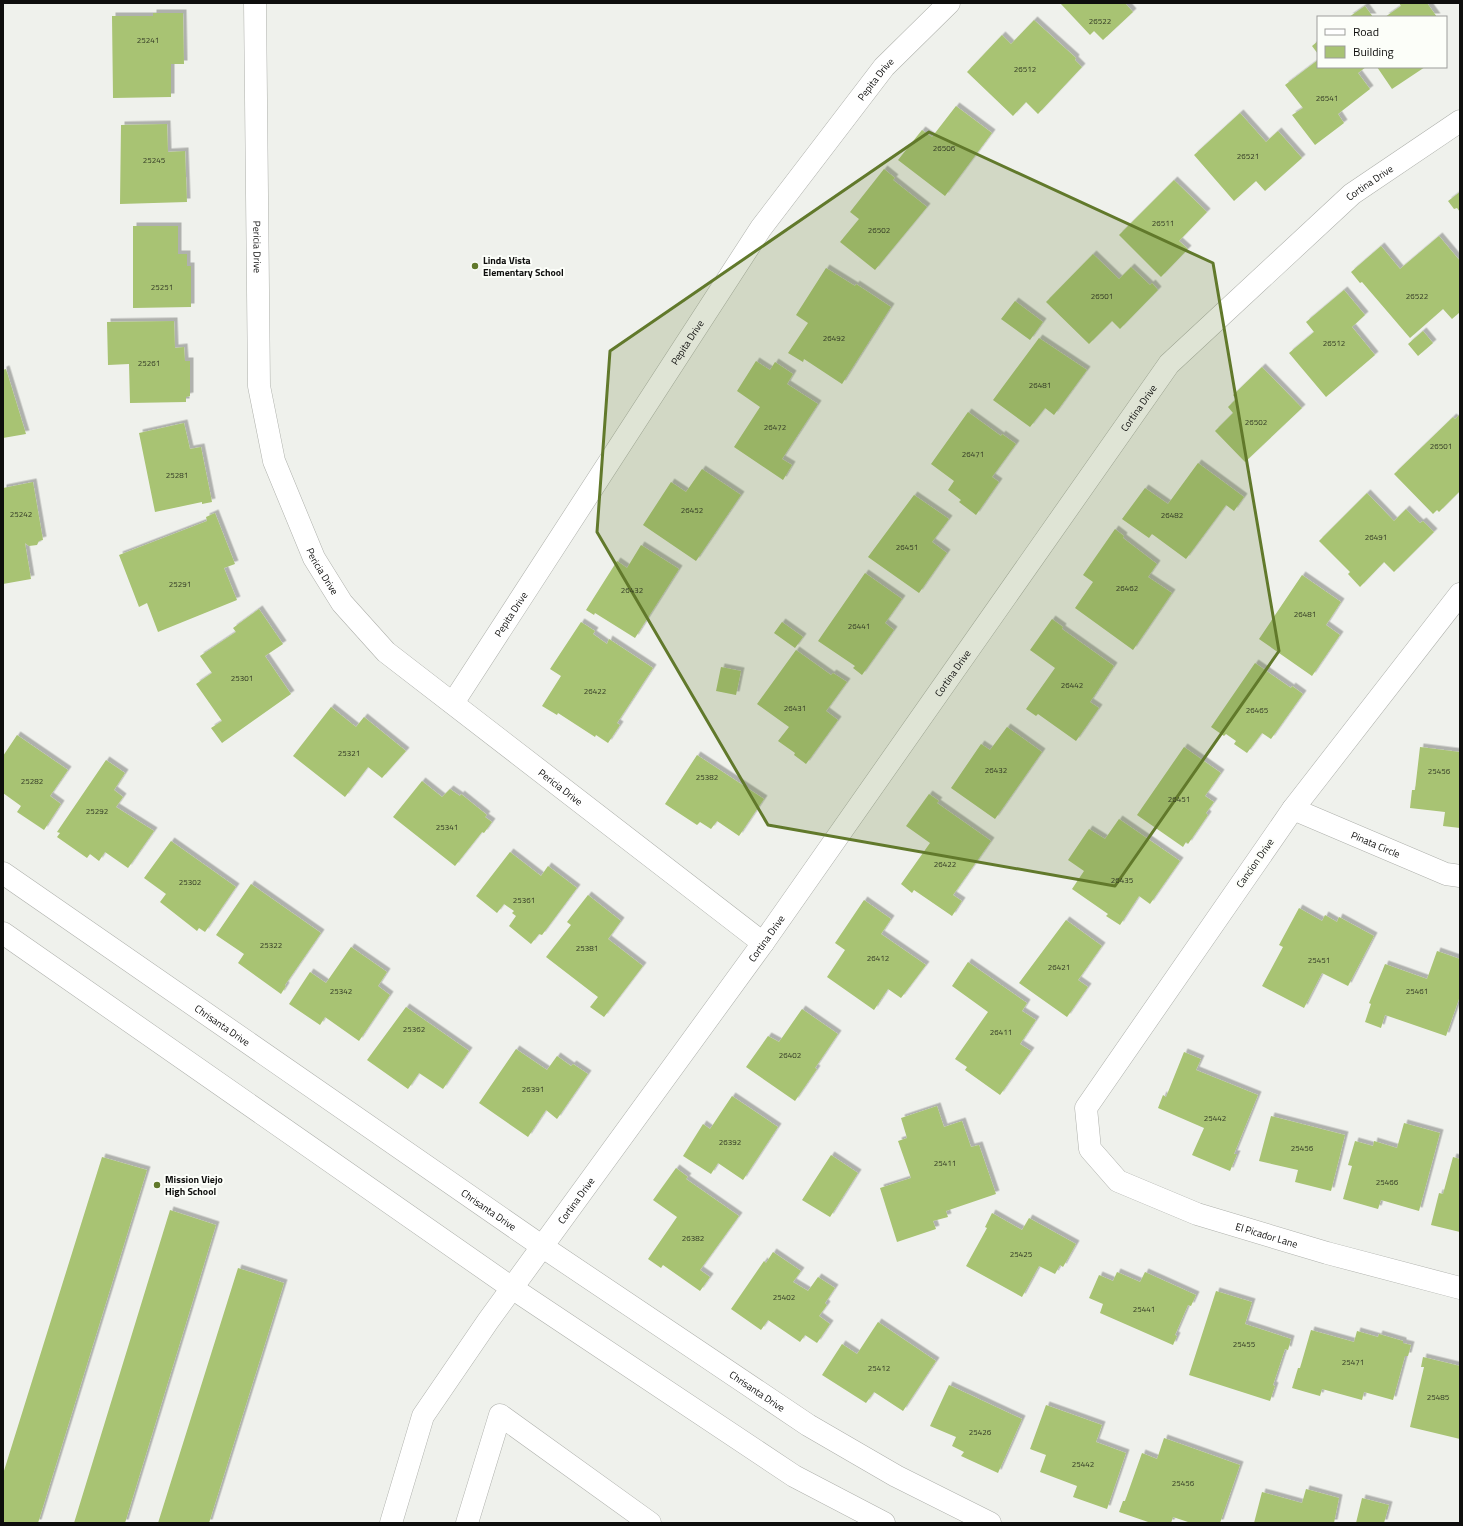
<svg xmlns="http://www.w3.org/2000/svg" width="1463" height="1526" viewBox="0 0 1463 1526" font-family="'Titillium Web',sans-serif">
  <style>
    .building { fill: #a8c373; filter: url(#shadow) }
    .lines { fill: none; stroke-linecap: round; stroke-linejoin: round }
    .minor-casing { stroke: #aeb0ab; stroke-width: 23 }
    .minor { stroke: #fff; stroke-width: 22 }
    .marked { fill: #61792b; fill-opacity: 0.2; stroke: #61792b; stroke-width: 3; stroke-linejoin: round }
    .poi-dot { fill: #61792b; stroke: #fcfef9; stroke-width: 1.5 }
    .labels { text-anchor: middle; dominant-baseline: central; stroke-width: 4; stroke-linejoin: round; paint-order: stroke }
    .number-label { font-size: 8px; fill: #343b26 }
    .street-label { font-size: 10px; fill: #0e0e0d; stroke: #fcfef9 }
    .poi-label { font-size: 10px; font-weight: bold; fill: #0e0e0d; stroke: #fcfef9; text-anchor: start }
  </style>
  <defs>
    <filter id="shadow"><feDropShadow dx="3.5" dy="-3.5" stdDeviation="0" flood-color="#0004"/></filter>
  </defs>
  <rect width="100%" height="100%" fill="#eff1ec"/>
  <path class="building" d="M1060,3H1125L1133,12L1103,40L1094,31L1090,35Z
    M1399,3H1427L1437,17H1385L1401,6Z
    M1365,6L1373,17H1349Z
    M153,13H183L184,64H171V97L113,98L112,16H153Z
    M1034,20L1076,58L1075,60L1082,67L1038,114L1026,102L1013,116L967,72L1002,35L1011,44Z
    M1318,41V54L1312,46Z
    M1318,60V67H1366L1358,73L1370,89L1338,114L1344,123L1315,145L1292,115L1303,108L1285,85Z
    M1377,67H1425L1392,89Z
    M956,106L992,133L945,196L898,160L922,130L932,137Z
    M1240,113L1266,142L1278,131L1302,158L1265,191L1256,181L1234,201L1194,155Z
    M167,124L168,152L185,151L187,202L120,204L121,125Z
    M884,169L895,178L893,180L927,207L875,270L840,242L859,219L850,212Z
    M1174,180L1207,212L1179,241L1188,249L1161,277L1119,235Z
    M1460,192V212L1457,208L1454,209L1448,201Z
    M133,226H178V254H187V266H191V307L133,308Z
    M1439,236L1460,261V312L1452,319L1443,309L1410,338L1362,282L1360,283L1351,272L1381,246L1400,269Z
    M1093,254L1119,279L1131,267L1150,285L1152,283L1158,290L1120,329L1112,321L1089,344L1046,302Z
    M826,268L855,286L856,284L891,307L842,384L804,359L803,362L788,353L808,323L796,315Z
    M1344,290L1365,315L1352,327L1375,355L1326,397L1289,353L1314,332L1306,322Z
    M1015,301L1043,322L1030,340L1001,319Z
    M174,321L175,348L184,347L185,361H190V396L186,397V402L130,403L129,364L108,365L107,322Z
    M1423,331L1433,343L1418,356L1408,344Z
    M1039,338L1087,370L1054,415L1045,408L1030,427L993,400Z
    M756,361L770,370L775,362L793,374L787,384L818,404L782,459L792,465L783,480L734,447L760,407L737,391Z
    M1262,367L1302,408L1245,462L1215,431L1233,413L1228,407L1236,399L1233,395Z
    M6,369L26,434L3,438V370Z
    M968,412L1001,436L1002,434L1016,444L992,477L999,482L976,515L959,502L961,500L948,490L954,481L931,464Z
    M1460,414V491L1439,512L1437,510L1433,514L1394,474L1453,417L1455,419Z
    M184,423L190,449L201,447L212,502L202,504V502L155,512L139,433Z
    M1198,463L1244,497L1234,511L1226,505L1186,559L1152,534L1149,538L1122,519L1145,488L1168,504Z
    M702,469L741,495L696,561L643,525L671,482L686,492Z
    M33,482L43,540L39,541L37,545L29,546L25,543L31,579L3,584V488Z
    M1367,493L1394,521L1406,509L1420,523L1423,521L1434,532L1394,572L1384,562L1360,587L1348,574L1350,572L1319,541Z
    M914,495L949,519L932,542L947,553L919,593L868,557Z
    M215,513L235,564L224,568L237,600L158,632L147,603L139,607L119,555L207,521L206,517Z
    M1115,529L1124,536L1123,538L1157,564L1148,577L1172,593L1133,650L1075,608L1093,582L1083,575Z
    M641,545L679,569L635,638L595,613L594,615L586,610L617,561L627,568Z
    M865,573L902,599L885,623L894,630L862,675L853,668L855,666L818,641Z
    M1302,575L1341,602L1326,625L1340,635L1312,676L1259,639Z
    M259,609L283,644L265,656L291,694L222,743L211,728L222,721L196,684L212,673L200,656L236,632L233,628Z
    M1052,619L1063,627L1062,629L1114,666L1090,702L1099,708L1076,741L1038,714L1036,716L1026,709L1055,668L1030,650Z
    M581,622L595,631L593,634L607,644L609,639L653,668L617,723L620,725L608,743L596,735L595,737L558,713L557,715L542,706L561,676L550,669Z
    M782,622L803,637L795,648L774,633Z
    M796,650L831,675L833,673L847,682L826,711L838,720L806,764L794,755L795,753L778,741L789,727L757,704Z
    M1255,663L1291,688L1292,686L1303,694L1271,739L1262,733L1247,753L1234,744L1236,741L1226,734L1224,736L1211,727Z
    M721,667L741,671L736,695L716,691Z
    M331,707L356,727L364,717L406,751L382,778L368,767L345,797L293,756Z
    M1007,727L1042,752L995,819L951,788L981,744L990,750Z
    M17,735L68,770L50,796L61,804L44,830L17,812L21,806L3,793V756Z
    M1184,747L1221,773L1205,796L1214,802L1206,813L1208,815L1188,844L1186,842L1183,847L1137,815Z
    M1420,747L1460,752V828L1443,826L1445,812L1410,808L1412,790H1415Z
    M697,755L764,799L739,836L717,821L711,829L700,822L697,825L665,804Z
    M106,760L125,773L114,790L123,797L116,807L154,831L128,868L105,852L99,861L90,854L87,858L57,837L60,833L57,832Z
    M422,781L442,797L450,789L460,796L461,794L487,815L485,817L492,822L484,833L482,832L455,866L393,817Z
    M929,794L939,801L937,803L991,841L953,895L962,901L952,916L914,890L912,893L901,884L930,843L906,826Z
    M1119,819L1180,861L1150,904L1139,896L1120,925L1106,916L1108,914L1072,889L1084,871L1068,860L1089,829L1105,839Z
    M171,841L236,887L205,932L199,928L197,931L160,902L166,894L144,878Z
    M510,852L541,876L548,866L577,888L542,935L539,934L531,944L509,926L516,916L512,913L514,911L504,904L497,913L476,896Z
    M251,884L321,933L285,985L286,986L281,994L238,963L244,954L216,935Z
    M588,895L621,921L608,939L643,966L604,1017L590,1007L598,997L546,957L571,925L567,922Z
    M864,900L891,919L881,934L926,965L901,998L888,989L874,1010L827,977L845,950L835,943Z
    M1299,908L1322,921L1325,915L1337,922L1339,917L1374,936L1348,986L1322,973L1304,1008L1262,986L1283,947L1279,945Z
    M1066,920L1102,946L1078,980L1088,987L1067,1017L1019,983Z
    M351,947L387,972L378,986L390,995L359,1041L325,1017L320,1025L289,1004L310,972L326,983Z
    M1437,951L1460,959V996L1446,1036L1385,1015L1381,1028L1365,1022L1371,1004L1369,1003L1385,964L1427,979Z
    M968,962L1027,1003L1022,1011L1036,1020L1020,1044L1031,1051L1000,1095L965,1070L967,1067L955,1059L988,1012L952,986Z
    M406,1007L469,1051L443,1089L419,1073L408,1089L367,1060Z
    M802,1009L838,1034L815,1068L817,1069L795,1101L746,1067L768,1036L779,1042Z
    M516,1049L547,1070L557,1056L571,1066L573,1064L588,1074L557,1119L546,1110L528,1137L479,1103Z
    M1184,1052L1201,1059L1196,1070L1258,1095L1234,1154H1237L1230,1171L1192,1155L1204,1128L1158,1108L1163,1095L1166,1097Z
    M732,1096L778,1127L743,1180L718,1163L711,1174L683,1156L703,1124L710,1129Z
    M937,1106L944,1127L962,1121L971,1147L979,1145L996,1194L946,1211L948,1217L933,1221L936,1229L897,1242L880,1188L911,1178L898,1141L907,1138L901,1118Z
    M1271,1116L1345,1135L1331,1191L1295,1182L1298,1170L1259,1161Z
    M1404,1123L1440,1133L1419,1211L1381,1200L1378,1209L1343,1199L1352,1166L1348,1165L1355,1141L1373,1146L1374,1141L1397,1148Z
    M831,1155L858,1173L830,1217L802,1200Z
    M102,1157L147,1170L38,1523H3V1474Z
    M1453,1157L1460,1159V1232L1431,1225L1439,1193L1443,1194Z
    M676,1168L688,1177L686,1179L739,1216L700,1270L710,1277L700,1291L663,1265L661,1268L648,1259L677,1217L653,1200Z
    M170,1210L216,1225L125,1523H74Z
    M992,1213L1022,1230L1029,1218L1076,1244L1063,1267L1060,1265L1055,1274L1039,1266L1022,1297L966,1266L987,1228L985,1227Z
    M773,1252L801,1271L793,1282L808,1291L818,1277L835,1288L825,1303L827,1305L819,1316L830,1324L817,1343L805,1335L800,1342L768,1320L761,1330L731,1309L764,1261L766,1263Z
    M238,1268L284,1283L209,1523H158Z
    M1117,1272L1140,1282L1145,1272L1196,1295L1191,1306L1188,1305L1175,1335L1177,1336L1173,1345L1100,1313L1103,1304L1089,1298L1099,1275L1113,1281Z
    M1216,1291L1252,1302L1245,1324L1291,1339L1288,1350L1285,1349L1273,1385L1275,1386L1270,1401L1189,1375Z
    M878,1322L936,1361L903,1411L874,1392L866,1403L822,1375L842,1344L857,1354Z
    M1311,1330L1354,1342L1357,1331L1378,1337L1379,1334L1403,1341V1343L1411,1345L1408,1356H1405L1393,1400L1364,1392L1362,1400L1322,1389L1320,1396L1292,1388L1298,1368H1300Z
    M1423,1357L1460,1366V1439L1410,1427L1424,1367H1421Z
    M949,1385L1022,1419L998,1473L961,1456L964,1452L952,1446L956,1437L930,1426Z
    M1046,1405L1102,1425L1096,1442L1126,1453L1107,1509L1073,1497L1077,1486L1040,1472L1046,1455L1030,1449Z
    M1164,1438L1240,1465L1220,1523H1191L1173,1517L1171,1523H1151L1119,1512L1123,1501H1125L1142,1453L1157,1459Z
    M1306,1489L1339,1498L1334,1523H1254L1262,1492L1302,1503Z
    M1362,1498L1389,1505L1384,1523H1356Z"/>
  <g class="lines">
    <defs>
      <g id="minor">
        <path id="s1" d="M255,3L259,386L274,461L314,558L342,603L386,652L763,943"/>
        <path id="s2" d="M1460,594L1293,809L1086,1108L1090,1149L1118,1181L1197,1214L1327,1253L1460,1288"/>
        <path id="s3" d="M453,703L761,228L884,67L949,3"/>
        <path id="s4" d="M1293,809L1446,874L1460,876"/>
        <path id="s5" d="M3,873L543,1247L808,1425L896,1476L990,1523"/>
        <path d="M3,933L512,1288L794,1476L884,1523"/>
        <path id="s6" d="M391,1523L423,1416L488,1321L763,943L1169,364L1352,194L1460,121"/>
        <path d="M467,1523L500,1415L650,1523"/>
      </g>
    </defs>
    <use href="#minor" class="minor-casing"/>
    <use href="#minor" class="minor"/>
  </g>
  <path class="marked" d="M929,132L1213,263L1279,651L1115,886L768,825L597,532L610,351Z"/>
  <g class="poi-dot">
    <circle cx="475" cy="266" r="4"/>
    <circle cx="157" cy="1185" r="4"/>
  </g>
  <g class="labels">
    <g class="number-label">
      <text x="1100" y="21">26522</text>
      <text x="148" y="40">25241</text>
      <text x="1025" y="69">26512</text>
      <text x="1327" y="98">26541</text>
      <text x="944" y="148">26506</text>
      <text x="1248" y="156">26521</text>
      <text x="154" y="160">25245</text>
      <text x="1163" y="223">26511</text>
      <text x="879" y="230">26502</text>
      <text x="162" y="287">25251</text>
      <text x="1102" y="296">26501</text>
      <text x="1417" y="296">26522</text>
      <text x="834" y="338">26492</text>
      <text x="1334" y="343">26512</text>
      <text x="149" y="363">25261</text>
      <text x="1040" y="385">26481</text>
      <text x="1256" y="422">26502</text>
      <text x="775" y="427">26472</text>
      <text x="1441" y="446">26501</text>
      <text x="973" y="454">26471</text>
      <text x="177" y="475">25281</text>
      <text x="692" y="510">26452</text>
      <text x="21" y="514">25242</text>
      <text x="1172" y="515">26482</text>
      <text x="1376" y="537">26491</text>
      <text x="907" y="547">26451</text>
      <text x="180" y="584">25291</text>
      <text x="1127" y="588">26462</text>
      <text x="632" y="590">26432</text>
      <text x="1305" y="614">26481</text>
      <text x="859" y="626">26441</text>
      <text x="242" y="678">25301</text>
      <text x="1072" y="685">26442</text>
      <text x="595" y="691">26422</text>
      <text x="795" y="708">26431</text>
      <text x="1257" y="710">26465</text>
      <text x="349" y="753">25321</text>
      <text x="996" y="770">26432</text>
      <text x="1439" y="771">25456</text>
      <text x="707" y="777">25382</text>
      <text x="32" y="781">25282</text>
      <text x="1179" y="799">26451</text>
      <text x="97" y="811">25292</text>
      <text x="447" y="827">25341</text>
      <text x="945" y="864">26422</text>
      <text x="1122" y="880">26435</text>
      <text x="190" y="882">25302</text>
      <text x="524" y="900">25361</text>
      <text x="271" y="945">25322</text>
      <text x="587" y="948">25381</text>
      <text x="878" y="958">26412</text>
      <text x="1319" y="960">25451</text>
      <text x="1059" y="967">26421</text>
      <text x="341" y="991">25342</text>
      <text x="1417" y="991">25461</text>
      <text x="414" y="1029">25362</text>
      <text x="1001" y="1032">26411</text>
      <text x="790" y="1055">26402</text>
      <text x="533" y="1089">26391</text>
      <text x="1215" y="1118">25442</text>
      <text x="730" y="1142">26392</text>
      <text x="1302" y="1148">25456</text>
      <text x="945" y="1163">25411</text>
      <text x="1387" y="1182">25466</text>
      <text x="693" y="1238">26382</text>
      <text x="1021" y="1254">25425</text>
      <text x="784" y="1297">25402</text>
      <text x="1144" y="1309">25441</text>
      <text x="1244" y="1344">25455</text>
      <text x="1353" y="1362">25471</text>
      <text x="879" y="1368">25412</text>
      <text x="1438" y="1397">25485</text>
      <text x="980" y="1432">25426</text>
      <text x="1083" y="1464">25442</text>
      <text x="1183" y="1483">25456</text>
    </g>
    <g class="street-label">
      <text stroke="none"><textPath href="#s3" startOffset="754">Pepita Drive</textPath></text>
      <text stroke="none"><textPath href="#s6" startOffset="1672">Cortina Drive</textPath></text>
      <text stroke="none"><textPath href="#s1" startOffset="244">Pericia Drive</textPath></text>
      <text stroke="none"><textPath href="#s3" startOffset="430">Pepita Drive</textPath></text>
      <text stroke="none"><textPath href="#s6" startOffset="1348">Cortina Drive</textPath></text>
      <text stroke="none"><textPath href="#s1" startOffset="580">Pericia Drive</textPath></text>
      <text stroke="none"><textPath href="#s3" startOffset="106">Pepita Drive</textPath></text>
      <text stroke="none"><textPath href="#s6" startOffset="1024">Cortina Drive</textPath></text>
      <text stroke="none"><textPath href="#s1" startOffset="904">Pericia Drive</textPath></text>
      <text stroke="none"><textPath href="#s4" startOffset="90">Pinata Circle</textPath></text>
      <text transform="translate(1255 863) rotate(-55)">Cancion Drive</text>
      <text stroke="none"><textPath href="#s6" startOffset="700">Cortina Drive</textPath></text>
      <text stroke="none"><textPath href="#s5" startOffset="267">Chrisanta Drive</textPath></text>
      <text stroke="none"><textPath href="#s6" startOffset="376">Cortina Drive</textPath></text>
      <text stroke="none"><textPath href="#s5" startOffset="591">Chrisanta Drive</textPath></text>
      <text stroke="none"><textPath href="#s2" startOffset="878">El Picador Lane</textPath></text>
      <text stroke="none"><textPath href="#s5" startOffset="915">Chrisanta Drive</textPath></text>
    </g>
    <g class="poi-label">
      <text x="483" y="260">Linda Vista<tspan x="483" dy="12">Elementary School</tspan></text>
      <text x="165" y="1179">Mission Viejo<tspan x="165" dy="12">High School</tspan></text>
    </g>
  </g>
  <rect width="1463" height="1526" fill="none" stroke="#0e0e0d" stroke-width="8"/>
  <rect x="1317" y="16" width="130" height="52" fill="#fcfef9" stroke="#9d9e9b"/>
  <rect x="1325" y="29" width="20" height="6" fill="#ffffff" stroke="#9d9e9b"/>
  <text x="1353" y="36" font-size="12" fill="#0e0e0d">Road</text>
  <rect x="1325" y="46" width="20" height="12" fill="#a8c373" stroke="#9d9e9b"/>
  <text x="1353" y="56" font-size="12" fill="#0e0e0d">Building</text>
</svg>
